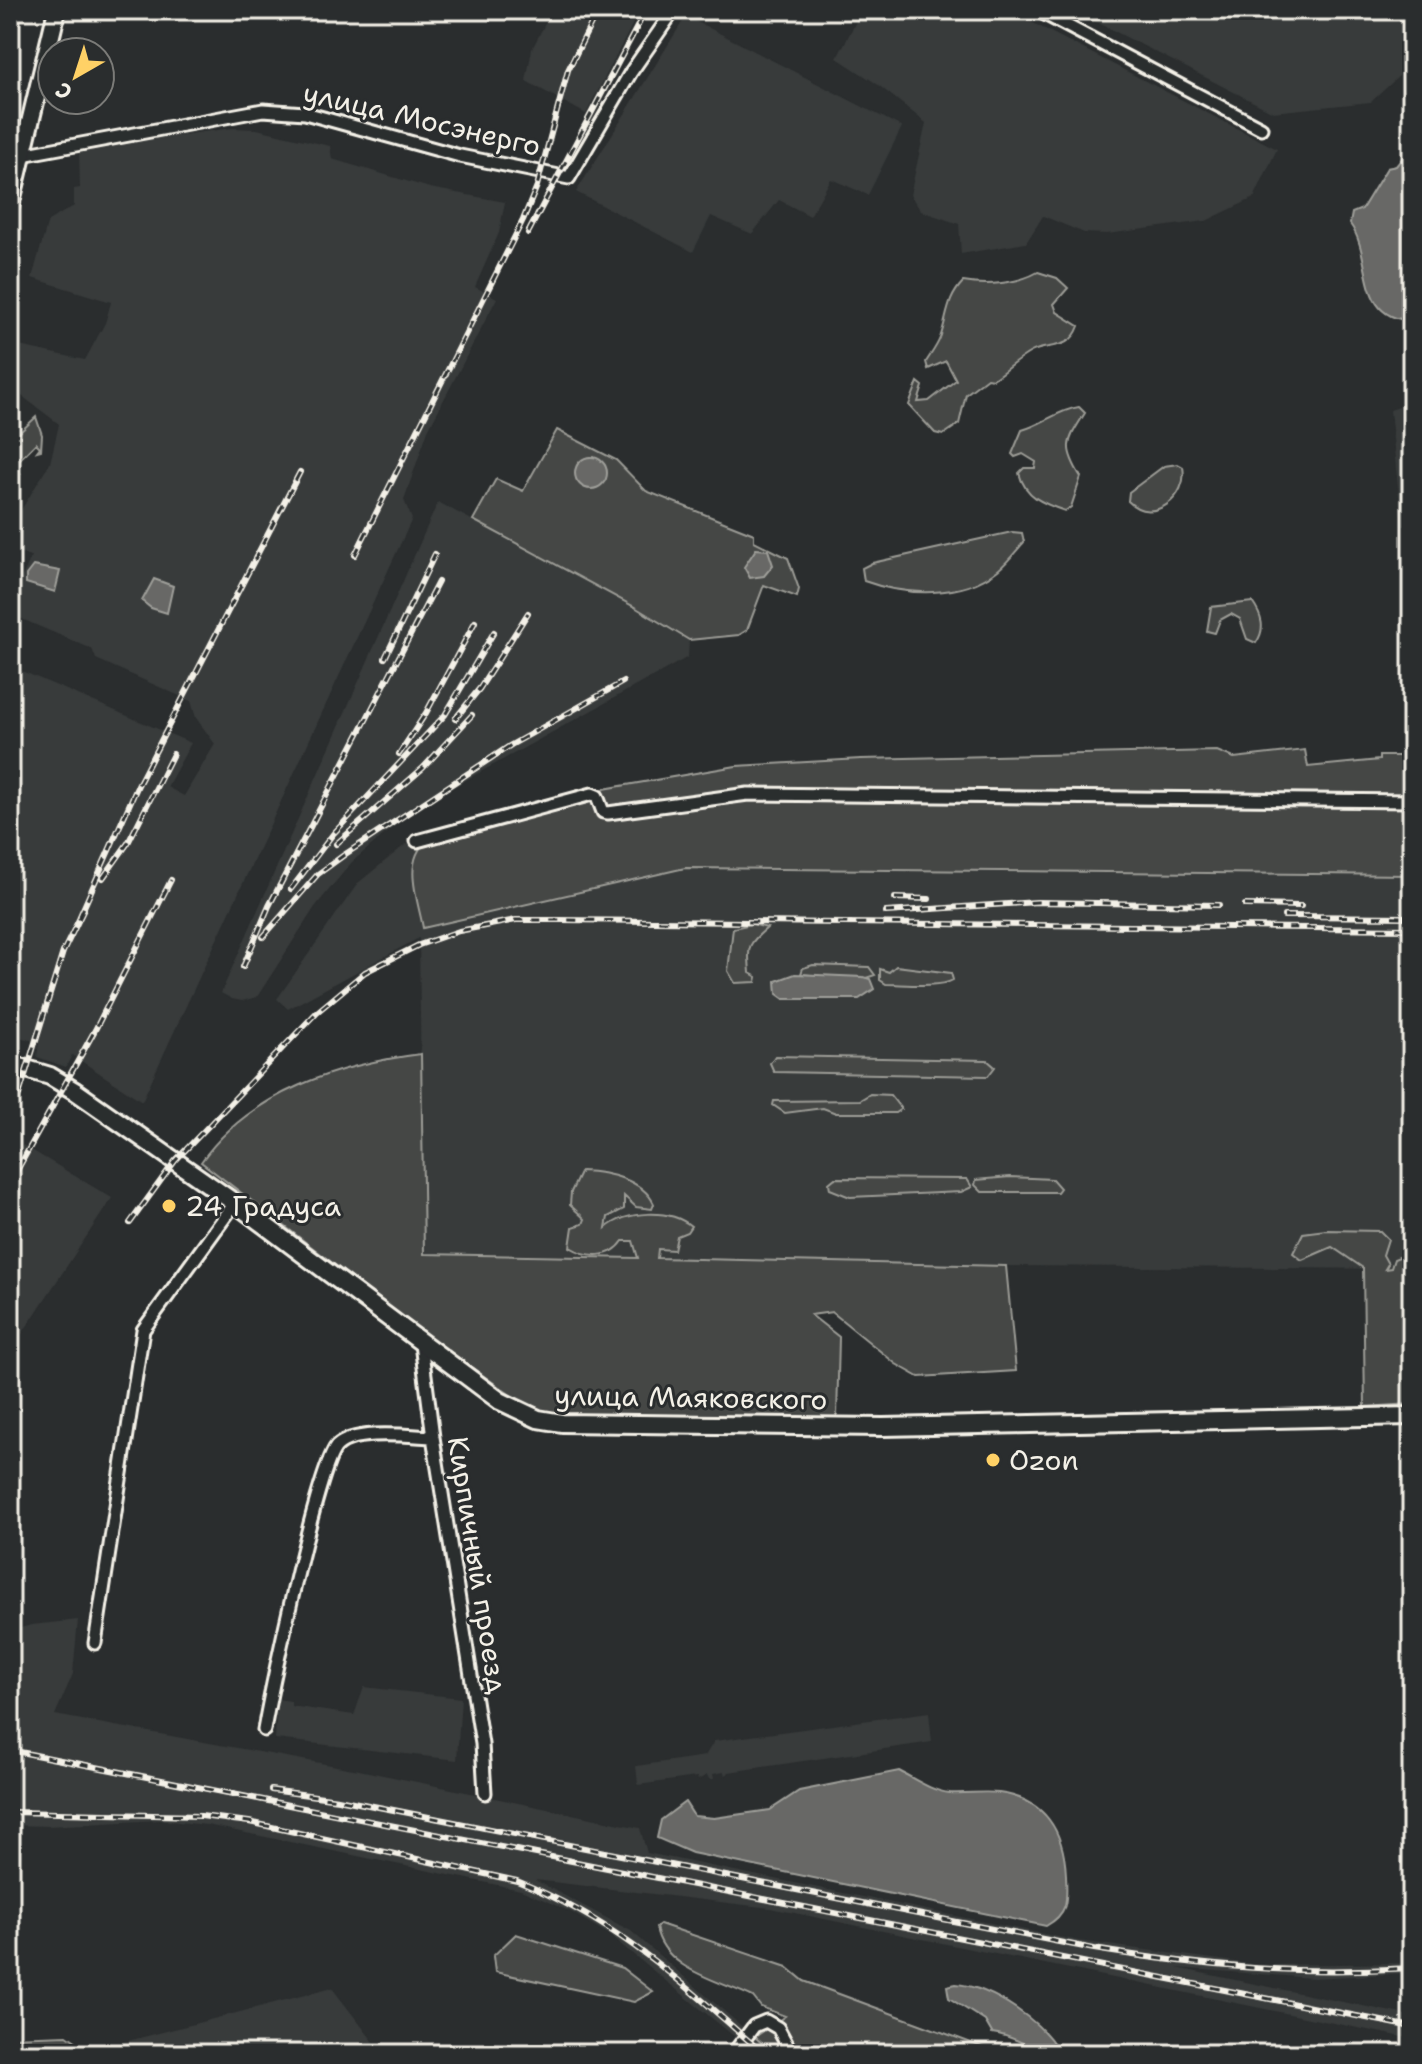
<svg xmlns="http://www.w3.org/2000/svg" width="1422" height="2064" viewBox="0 0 1422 2064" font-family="'Shantell Sans',sans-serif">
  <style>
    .built { fill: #373a3a }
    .green { fill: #444645; stroke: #9c9c96; stroke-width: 2 }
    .water { fill: #676866; stroke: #9f9f9a; stroke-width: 2 }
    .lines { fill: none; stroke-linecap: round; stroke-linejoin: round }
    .street-casing { stroke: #f4f1e8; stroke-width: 17 }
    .secondary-casing { stroke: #f4f1e8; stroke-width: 22 }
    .street { stroke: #2a2d2e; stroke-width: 11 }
    .secondary { stroke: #2a2d2e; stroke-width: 16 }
    .rail-casing { stroke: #f4f1e8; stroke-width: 6 }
    .rail { stroke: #2a2d2e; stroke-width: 3; stroke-dasharray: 9; stroke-linecap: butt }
    .poi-dot { fill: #ffd166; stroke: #2a2d2e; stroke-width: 3 }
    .labels { text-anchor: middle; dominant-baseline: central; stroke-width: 6; stroke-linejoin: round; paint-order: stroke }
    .street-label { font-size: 28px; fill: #f4f1e8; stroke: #2a2d2e }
    .poi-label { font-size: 28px; fill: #f4f1e8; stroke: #2a2d2e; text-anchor: start }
  </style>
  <rect width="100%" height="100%" fill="#2a2d2e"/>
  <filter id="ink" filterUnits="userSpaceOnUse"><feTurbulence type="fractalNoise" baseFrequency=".0125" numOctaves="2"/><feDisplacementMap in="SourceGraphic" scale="16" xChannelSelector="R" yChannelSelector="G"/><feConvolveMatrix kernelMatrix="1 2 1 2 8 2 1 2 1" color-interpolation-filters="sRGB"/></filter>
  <g filter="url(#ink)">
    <path class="built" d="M552,10H640L586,114L526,81L532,49Z
      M862,10H1008L1277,149L1254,198L1206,221L1107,234L1084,233L1043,216L1026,243L961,254L959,224L921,211L910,195L926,123L877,84L837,58Z
      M1073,10H1412V64L1371,102L1273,112Z
      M686,16L902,127L868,195L831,179L810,216L779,200L752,234L711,216L693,252L576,192Z
      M232,128L257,129L330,146L332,159L430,188L505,202L499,233L475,287L497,298L428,430L404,500L412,519L142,1101L72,1055L66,1067L37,1057L39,1042L10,1035V666L191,743L167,787L184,796L215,744L196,718L191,701L96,659L92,649L10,614V604L31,557L10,549V528L50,463L59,424L10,387V344L85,360L105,323L111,302L32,278L48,221L74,206V189L80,188L79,153L83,148Z
      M1412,403V526H1402L1390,410Z
      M438,502L633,606L689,640L688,657L448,790L399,822L352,862L315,907L257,997L242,1001L232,999L221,993Z
      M406,844L421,846L413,870L423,927L685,868L1412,875V1269L1006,1266L423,1254L419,938L288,1009L277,999L358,883Z
      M23,1145L112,1198L10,1352V1163Z
      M78,1620L73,1674L55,1715L359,1770L640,1828L647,1853L1079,1941L1258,1965L1412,1963V1973L1313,1978L1177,1968L1412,2016V2039L770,1908L535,1880L631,1931L774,2054H756L608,1934L571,1912L521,1890L207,1825L159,1820L48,1826L10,1825V1631L31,1625Z
      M364,1687L461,1698L457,1760L275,1739L277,1699L291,1701V1706L354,1715Z
      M929,1712L932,1742L729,1772L725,1776L724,1772L713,1774L714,1779H709L707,1775L698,1780L697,1777L638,1785L636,1766L705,1756L714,1741Z
      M332,1988L383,2054H94L93,2050Z"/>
    <path class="green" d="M1038,272L1057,278L1068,288L1054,304L1057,312L1079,326C1070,352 1047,343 1031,352C1018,359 1005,371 993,379L987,378L966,394L959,424L943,435L935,433L909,405L918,382L923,386L918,402L929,401L956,380L946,361L928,369L926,362C931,354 937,346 940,338C948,316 946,300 963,282C987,286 1017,284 1038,272Z
      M1079,407L1085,413C1067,442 1062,446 1081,477L1071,507L1065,511C1044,504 1025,497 1019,473L1024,468H1035L1036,462L1023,454L1015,457L1012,454L1022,430C1043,424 1058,410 1079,407Z
      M36,417L42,435L41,450L37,451L40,447L36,443L13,466L20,473L14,475L11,472L19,433Z
      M557,430L616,460L646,491L754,534V541L788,558L799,589L797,597L764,585L747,630L739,635L689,640L633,606L473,520L496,479L523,491Z
      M1178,464L1183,467C1189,497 1152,526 1128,501L1129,492L1164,466Z
      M1012,532L1022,533L1024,542C1016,551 1008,562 998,570C962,599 905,596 864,581L862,568L872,563Z
      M1252,602C1262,616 1266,629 1256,643L1247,639L1240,619L1231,614L1220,620L1215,633L1207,631L1211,607Z
      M1305,750L1308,767L1379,760V756H1412V875L685,868L423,928C418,900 402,861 427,841L587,801L598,790L736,766L861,759L1217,751L1234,758Z
      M752,924L767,928C747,945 748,945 750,973L757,977L756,982L735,983L728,971L733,928Z
      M813,965L869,967L875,975L860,980L801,974L803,968Z
      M896,966L951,973L953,980C939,988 904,984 886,984L880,980V969L889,972Z
      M421,1054L424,1254L638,1258L633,1241H623C611,1259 588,1258 570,1247L573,1227L583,1224L585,1219L570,1205L571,1192L581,1171C606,1172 643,1179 654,1204L652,1209L636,1207L624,1196V1209L608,1217L606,1228C626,1211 669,1208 691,1226L687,1232L677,1236L674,1250L658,1249L657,1258L1006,1266L1016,1371L919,1377L896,1364L832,1312L811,1315L839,1337L837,1418L552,1414L526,1406L429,1337L201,1162C250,1092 340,1064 421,1054Z
      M775,1056L987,1060L995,1067L988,1076L774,1072L770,1063Z
      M870,1094L890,1095L901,1109L895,1113H836L823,1108L785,1113L773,1105L774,1101L860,1100Z
      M1010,1177L1052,1179L1060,1188L1057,1192H982L975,1185L976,1180Z
      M835,1178L967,1179L972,1187L961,1192L850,1197L830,1189L829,1183Z
      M1326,1230L1380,1231L1388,1239L1383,1255L1388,1264L1385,1269L1391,1268L1394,1259L1412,1252V1404L1365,1407L1363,1268L1332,1247L1302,1260L1293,1253L1303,1233Z
      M660,1924L787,1967L804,1981L1001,2054H774L755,2037L785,2016L761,2007L753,1997C719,1980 663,1970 656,1927Z
      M516,1934L622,1968L653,1992L634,2002L495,1972L493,1956Z
      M67,2035L94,2054H10L11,2037Z"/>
    <path class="water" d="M1412,134V320C1355,320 1374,256 1350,224L1352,213L1362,209L1387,168L1396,166L1405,155Z
      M575 473a16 16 0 1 1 32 0a16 16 0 1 1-32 0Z
      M756,549L768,550L773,565L764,576L750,578L744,567Z
      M33,566L60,571L55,592L26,583V575Z
      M154,579L173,586L167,613L151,608L142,601Z
      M795,974L863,977L870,979L874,989L859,999H784L777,994L776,981Z
      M899,1771C915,1779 931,1791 950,1793C966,1794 983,1791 999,1793C1044,1799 1064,1830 1066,1875C1067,1900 1069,1913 1046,1926L692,1853L657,1838L661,1820L685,1802L694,1816L714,1818L770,1810L799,1791Z
      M956,1984C992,1987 1045,2023 1060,2054C1035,2054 1016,2035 992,2033L985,2021L949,1998L947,1986Z"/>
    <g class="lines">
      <defs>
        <path id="street" d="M1037,10L1261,128
          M22,155L263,110L305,113L460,156L569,178L631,72L674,10
          M417,841L592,794L597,796L603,812L608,813L748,794L1412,801
          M421,1344L433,1437L482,1744L485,1793
          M95,1643L143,1330L235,1203
          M264,1730C271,1691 318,1464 337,1446C355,1429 409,1436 433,1437
          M733,2054L754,2026L766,2021L778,2028L792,2054"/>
        <path id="secondary" d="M10,206L57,10
          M10,1064L50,1076L75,1091L235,1203L500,1401L538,1419L562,1423L883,1427L1412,1416"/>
      </defs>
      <use href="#street" class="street-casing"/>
      <use href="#secondary" class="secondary-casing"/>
      <use href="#street" class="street"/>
      <use href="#secondary" class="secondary"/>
      <defs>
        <path id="rail" d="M528,233L646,10
          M355,555L523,220L537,186L568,70L598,10
          M385,658L435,554
          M455,719L480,688L528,613
          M399,754L426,713L475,622
          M336,844L423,768L472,715
          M103,878L128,843L173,754
          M291,889L333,834L445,715L494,632
          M895,898L929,899
          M1245,905L1301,906
          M886,912L1037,902L1219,905
          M80,916L138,785L300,472
          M1284,916L1412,917
          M263,937L318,874L344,855L511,745L623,682
          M243,967L269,906L438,582
          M10,1124L63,952L84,909
          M10,1183L95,1030L171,880
          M130,1223L175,1161L317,1012L365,972L419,945L459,931L516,920H560L1412,929
          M10,1750L1412,2027
          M271,1790L338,1799L1094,1949C1205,1967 1299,1975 1412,1968
          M10,1812L201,1816L249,1822L517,1881C619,1922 682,1983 764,2054"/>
      </defs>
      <use href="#rail" class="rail-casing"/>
      <use href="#rail" class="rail"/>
    </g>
  </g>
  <g class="poi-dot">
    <circle cx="169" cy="1206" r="8"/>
    <circle cx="993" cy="1460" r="8"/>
  </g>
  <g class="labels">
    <g class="street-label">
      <text transform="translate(422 119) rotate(13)">улица Мосэнерго</text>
      <text transform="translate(691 1397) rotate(1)">улица Маяковского</text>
      <text transform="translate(478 1565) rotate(81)">Кирпичный проезд</text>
    </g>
    <g class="poi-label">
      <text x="185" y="1206">24 Градуса</text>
      <text x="1009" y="1460">Ozon</text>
    </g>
  </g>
  <rect width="1422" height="2064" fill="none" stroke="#2a2d2e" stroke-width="40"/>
  <rect x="20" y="20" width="1382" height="2024" fill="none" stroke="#f4f1e8" stroke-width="3" filter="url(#ink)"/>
  <g transform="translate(76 76) rotate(219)"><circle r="38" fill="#2a2d2e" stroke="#7b7b78" stroke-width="2"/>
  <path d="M0-6L14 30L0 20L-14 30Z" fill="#ffd166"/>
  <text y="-12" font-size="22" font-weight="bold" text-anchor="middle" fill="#f4f1e8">С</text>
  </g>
</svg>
